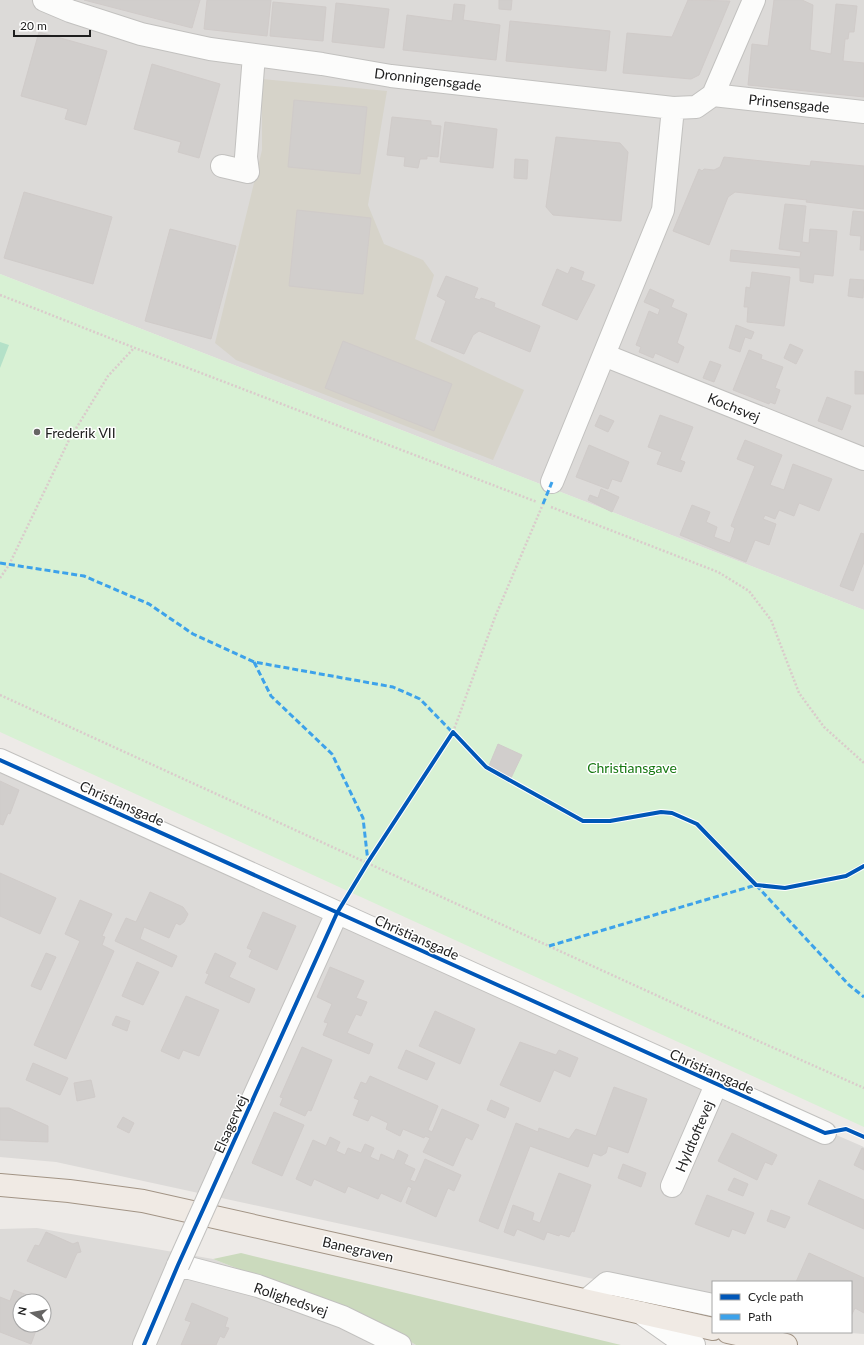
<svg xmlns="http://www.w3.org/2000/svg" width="864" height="1345" viewBox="0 0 864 1345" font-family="Lato,sans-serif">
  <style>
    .residential { fill: #dcdad8; fill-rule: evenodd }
    .construction { fill: #d6d3c9 }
    .forest { fill: #cbdabd }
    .park { fill: #d8f1d4 }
    .pitch { fill: #b4e1c8 }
    .building { fill: #d1cecc; stroke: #d0cbc9 }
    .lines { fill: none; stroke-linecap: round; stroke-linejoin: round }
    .minor-casing { stroke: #c2c1bf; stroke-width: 24 }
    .major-casing { stroke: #a29485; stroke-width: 24 }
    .path { stroke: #dacbcb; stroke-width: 2.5; stroke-dasharray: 2 2; stroke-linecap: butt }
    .minor { stroke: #fcfcfb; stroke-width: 22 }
    .major { stroke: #f0eae4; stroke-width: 22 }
    .minor-bridge-casing { stroke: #c2c1bf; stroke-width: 24; stroke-linecap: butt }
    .minor-bridge { stroke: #fcfcfb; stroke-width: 22 }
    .quiet { stroke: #3da2ea; stroke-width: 3; stroke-dasharray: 6 3; stroke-linecap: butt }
    .cycleway-casing { stroke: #fff; stroke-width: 6 }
    .cycleway { stroke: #0057b8; stroke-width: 4 }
    .poi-dot { fill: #666564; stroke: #fff; stroke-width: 1.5 }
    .labels { text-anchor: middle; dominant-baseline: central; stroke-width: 3; stroke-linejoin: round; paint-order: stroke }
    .street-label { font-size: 14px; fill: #1e1e1e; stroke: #fff }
    .poi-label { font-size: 14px; fill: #1e1e1e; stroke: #fff; text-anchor: start }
    .park-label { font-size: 14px; fill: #167811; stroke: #fff }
  </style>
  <rect width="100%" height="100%" fill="#edeae7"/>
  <path class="residential" d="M0,0H864V610L0,274Z
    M0,773L864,1147V1334L836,1332H851V1282H713V1305L56,1162L0,1157Z
    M37,1228L213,1259L384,1326L416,1345H0V1229ZM20,1301H44V1325H20Z"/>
  <path class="construction" d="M262,79L387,91L368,205L384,244L423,260L434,275L415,339L524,390L493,460L236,360L215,343L262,150Z"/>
  <path class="forest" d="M241,1253L621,1345H416L384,1326L213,1259Z"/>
  <path class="park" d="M0,274L864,610V1127L0,732Z"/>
  <path class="pitch" d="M0,342L9,345L0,368Z"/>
  <path class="building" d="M84,0H200L192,28Z
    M207,0H271L267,36L204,29Z
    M499,0H512L511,10L499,9Z
    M688,0L730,1L699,75L691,79L623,73L627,33L672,37Z
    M774,0H802L813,5L810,50L831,54L836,4L857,6L854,32H849L848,39H845L843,61L864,63V97L748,85L752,44L768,46Z
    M273,2L326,7L323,41L270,36Z
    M336,3L389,9L384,48L332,42Z
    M454,4L465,5L463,20L500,25L496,60L403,50L407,15L452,21Z
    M510,21L610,31L606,71L506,61Z
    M39,32L107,51L86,125L65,119L68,109L21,96Z
    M152,64L220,84L199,158L178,152L181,142L134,129Z
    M294,100L367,107L360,174L288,167Z
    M392,117L431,121V125L441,126L438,157L427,156V159H420L418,168L404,166L405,157L387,155Z
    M445,122L497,129L493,168L440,162Z
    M556,137L620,143L628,152L621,221L553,215L546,207Z
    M724,157L810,166L811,161L864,166V209L806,202L807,200L735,192L728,197L709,245L673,231L699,169L702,171L704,169L714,170L720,167Z
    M515,159L528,160L527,179L514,178Z
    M24,192L112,217L93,284L4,258Z
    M785,204L806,206L802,242L809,243L810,229L837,231L833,276L814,274L813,283L800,281V268L730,261L731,250L800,257L801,252L779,249Z
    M297,210L371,218L363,294L289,286Z
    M853,211L864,212V250H860L861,236L850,235Z
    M170,229L236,246L211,339L145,321Z
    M571,267L584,272L581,280L595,285L577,320L542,305L557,269L568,274Z
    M752,272L790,277L784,326L747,322L748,307H744L746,287L750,288Z
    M446,276L478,288L474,298L480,300L481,298L495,303L494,307L540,326L530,352L479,331L473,335L464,354L431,341L446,301L437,296Z
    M850,279L864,280L863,298L848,296Z
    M650,289L674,300L671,307L687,314L677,343L684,347L678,363L655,353L653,358L639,352L641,347L636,345L649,311L658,315L660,309L644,302Z
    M736,325L754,332L751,339L745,337L740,352L729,348Z
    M343,341L452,384L434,431L325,388Z
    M790,344L803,350L796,364L784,358Z
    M749,350L762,355L761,359L783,367L775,388L780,390L775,404L770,402L769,404L733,390Z
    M710,361L721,365L714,382L703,378Z
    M855,371L864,372V394H855Z
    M827,397L851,406L842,430L818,421Z
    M600,415L614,421L608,432L595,426Z
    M660,415L693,427L680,460L685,462L681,472L657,464L662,452L648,447Z
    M745,440L782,455L770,485L784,490L793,464L832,479L819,511L799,503L794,516L779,510L775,519L765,515L763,519L776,524L769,545L755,540L746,562L680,535L692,505L710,512L706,522L717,527L714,537L730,543L735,528L731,526L755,466L737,459Z
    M589,445L629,462L621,482L612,479L608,489L576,477Z
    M601,489L619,497L612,512L588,500L590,495L598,498Z
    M861,533L864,534V562L853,591L840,586Z
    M498,744L522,755L511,778L488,768Z
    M0,781L19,790L10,814L8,813L3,825L0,824Z
    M0,873L56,898L40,934L0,916Z
    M150,892L183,907L188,914L184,922L180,925L176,923L169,938L144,927L140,939L177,956L172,967L115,941L126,918L136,922Z
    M80,900L112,914L102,936L105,937L102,945L114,951L66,1059L34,1045L80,941L65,934Z
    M263,912L296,926L277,970L249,957L252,950L247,948Z
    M46,953L56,957L41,990L31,986Z
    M215,953L236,963L229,977L255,989L249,1003L205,983L209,974L206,973Z
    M137,962L159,972L143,1005L122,996Z
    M330,967L364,981L356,998L367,1002L361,1016L356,1014L347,1033L373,1044L369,1054L323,1035L328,1023L324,1022L332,1004L317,997Z
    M186,996L219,1010L199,1056L183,1050L179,1059L161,1051Z
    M435,1011L475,1029L460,1064L419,1046Z
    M116,1016L130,1021L127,1031L112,1025Z
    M520,1042L556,1055L559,1050L578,1058L570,1077L554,1070L540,1102L500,1085Z
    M302,1047L332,1060L311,1111L308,1110L305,1116L280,1105L283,1098L280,1097Z
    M406,1050L435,1063L427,1080L398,1068Z
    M33,1063L68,1078L60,1095L26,1080Z
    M370,1076L438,1106L428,1130L432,1132L442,1109L479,1125L472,1140L466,1137L453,1166L423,1152L430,1138L425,1136L424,1138L403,1129L400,1136L386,1129L388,1123L371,1115L368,1121L353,1115L359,1100L354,1098L361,1082L366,1084Z
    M91,1080L95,1097L77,1101L74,1083Z
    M614,1087L647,1099L628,1153L608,1146L606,1153L601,1156L593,1153L588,1167L530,1146L498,1229L479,1221L516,1123L538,1132L539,1128L569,1139L576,1129L596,1136Z
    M491,1100L509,1108L505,1118L487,1110Z
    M0,1108H9L48,1126V1142L0,1140Z
    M274,1112L304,1125L282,1176L252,1163Z
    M123,1117L134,1123L129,1133L117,1127Z
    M732,1133L777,1155L772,1165L765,1162L757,1180L718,1161Z
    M330,1137L340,1142L336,1151L345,1155L348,1148L361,1153L365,1144L374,1148L370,1157L379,1161L381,1154L394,1160L398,1150L408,1155L404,1164L415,1169L410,1180L415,1182L425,1159L461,1175L454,1191L448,1188L436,1217L406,1203L412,1188L408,1186L401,1202L381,1193L378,1199L348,1186L345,1193L314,1179L311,1186L296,1179L313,1140L326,1146Z
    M862,1148L864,1149V1170L854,1165Z
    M623,1164L646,1173L641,1187L618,1178Z
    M559,1173L591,1185L574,1232L572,1231L569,1237L560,1234L559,1236L547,1232L544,1240L517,1229L514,1236L504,1232L513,1205L534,1213L532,1220L540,1223Z
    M734,1178L748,1184L743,1196L728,1190Z
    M819,1180L864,1200V1229L808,1204Z
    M707,1195L754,1213L745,1234L732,1229L729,1237L695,1224Z
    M771,1210L790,1217L785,1228L767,1221Z
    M46,1232L73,1244L78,1242L81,1252L77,1253L66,1278L27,1261L35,1245L39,1246Z
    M809,1253L864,1278V1313L855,1308L851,1316V1282H796Z
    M14,1290L35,1298L40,1296L43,1301H20V1325H38L31,1344L0,1332V1297L10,1301Z
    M192,1303L228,1318L225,1327L229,1328L224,1338L220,1336L216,1345H181L191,1322L185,1320Z"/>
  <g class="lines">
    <defs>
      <path id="minor" d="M44,0L70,11L141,34L210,49L322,64L391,76L673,108L696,107L713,95L754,0
        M713,95L864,112
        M222,166L248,172L246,157L254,55
        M604,355L864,459
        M552,482L663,210L673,108
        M0,760L825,1133
        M222,1167L337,913
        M672,1186L716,1085
        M587,1300L607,1283L713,1305
        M641,1313L682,1342L694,1345
        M144,1345L178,1265L258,1286L343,1317L400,1345"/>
      <path id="major" d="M0,1185L69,1191L143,1201L713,1329
        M728,1332L786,1345"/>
    </defs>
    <use href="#minor" class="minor-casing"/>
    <use href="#major" class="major-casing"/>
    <path class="path" d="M0,295C63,319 125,345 188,368L537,502
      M551,507L718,572L749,591L771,620L799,693L824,727L864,763
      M0,578L9,565L69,440L108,376L133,349
      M0,695L693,1012L864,1088
      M453,732L495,617L543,504"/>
    <use href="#minor" class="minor"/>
    <use href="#major" class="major"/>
    <defs>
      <path id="minor-bridge" d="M178,1265L222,1167"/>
    </defs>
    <use href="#minor-bridge" class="minor-bridge-casing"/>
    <use href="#minor-bridge" class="minor-bridge"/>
    <path class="quiet" d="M543,504L552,482
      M0,563L84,576L149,604L193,634L254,662L393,687L420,699L454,734
      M254,662L271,696L332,754L363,818L368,862
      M549,946L756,885L849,985L864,997"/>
    <defs>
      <path id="cycleway" d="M0,760L825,1133L846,1129L864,1137
        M144,1345L178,1265L337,913L368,862L453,732L486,767L583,821H610L661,812L672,813L697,824L756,885L785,888L846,876L864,866"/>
    </defs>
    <use href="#cycleway" class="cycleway-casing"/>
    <use href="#cycleway" class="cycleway"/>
  </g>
  <circle class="poi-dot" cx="37" cy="432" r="4"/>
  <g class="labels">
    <g class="street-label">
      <text transform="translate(428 79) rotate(7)">Dronningensgade</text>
      <text transform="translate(789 103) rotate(6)">Prinsensgade</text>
      <text transform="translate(734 407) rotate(22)">Kochsvej</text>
      <text transform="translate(122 803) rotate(24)">Christiansgade</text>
      <text transform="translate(417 937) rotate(24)">Christiansgade</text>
      <text transform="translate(712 1071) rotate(24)">Christiansgade</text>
      <text transform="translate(230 1124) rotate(-66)">Elsagervej</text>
      <text transform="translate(694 1136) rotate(-67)">Hyldtoftevej</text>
      <text transform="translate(358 1249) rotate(13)">Banegraven</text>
      <text transform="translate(291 1299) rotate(19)">Rolighedsvej</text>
    </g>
    <g class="poi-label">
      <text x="45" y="432">Frederik VII</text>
    </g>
    <g class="park-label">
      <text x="632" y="767">Christiansgave</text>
    </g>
  </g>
  <rect x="712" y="1281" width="140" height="52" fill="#ffffff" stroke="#a5a5a5"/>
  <rect x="720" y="1294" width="20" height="6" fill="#0057b8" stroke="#a5a5a5"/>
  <text x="748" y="1301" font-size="12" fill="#1e1e1e">Cycle path</text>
  <rect x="720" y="1314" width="20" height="6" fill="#3da2ea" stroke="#a5a5a5"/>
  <text x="748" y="1321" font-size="12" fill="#1e1e1e">Path</text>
  <g transform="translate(32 1313) rotate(281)"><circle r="19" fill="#ffffff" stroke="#a5a5a5"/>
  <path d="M0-3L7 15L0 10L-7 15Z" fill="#666564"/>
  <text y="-6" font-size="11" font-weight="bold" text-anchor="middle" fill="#1e1e1e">N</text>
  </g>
  <path d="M14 30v6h76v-6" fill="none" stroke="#1e1e1e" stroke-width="2"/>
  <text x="20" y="30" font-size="12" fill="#1e1e1e" stroke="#ffffff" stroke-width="3" paint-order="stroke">20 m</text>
</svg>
